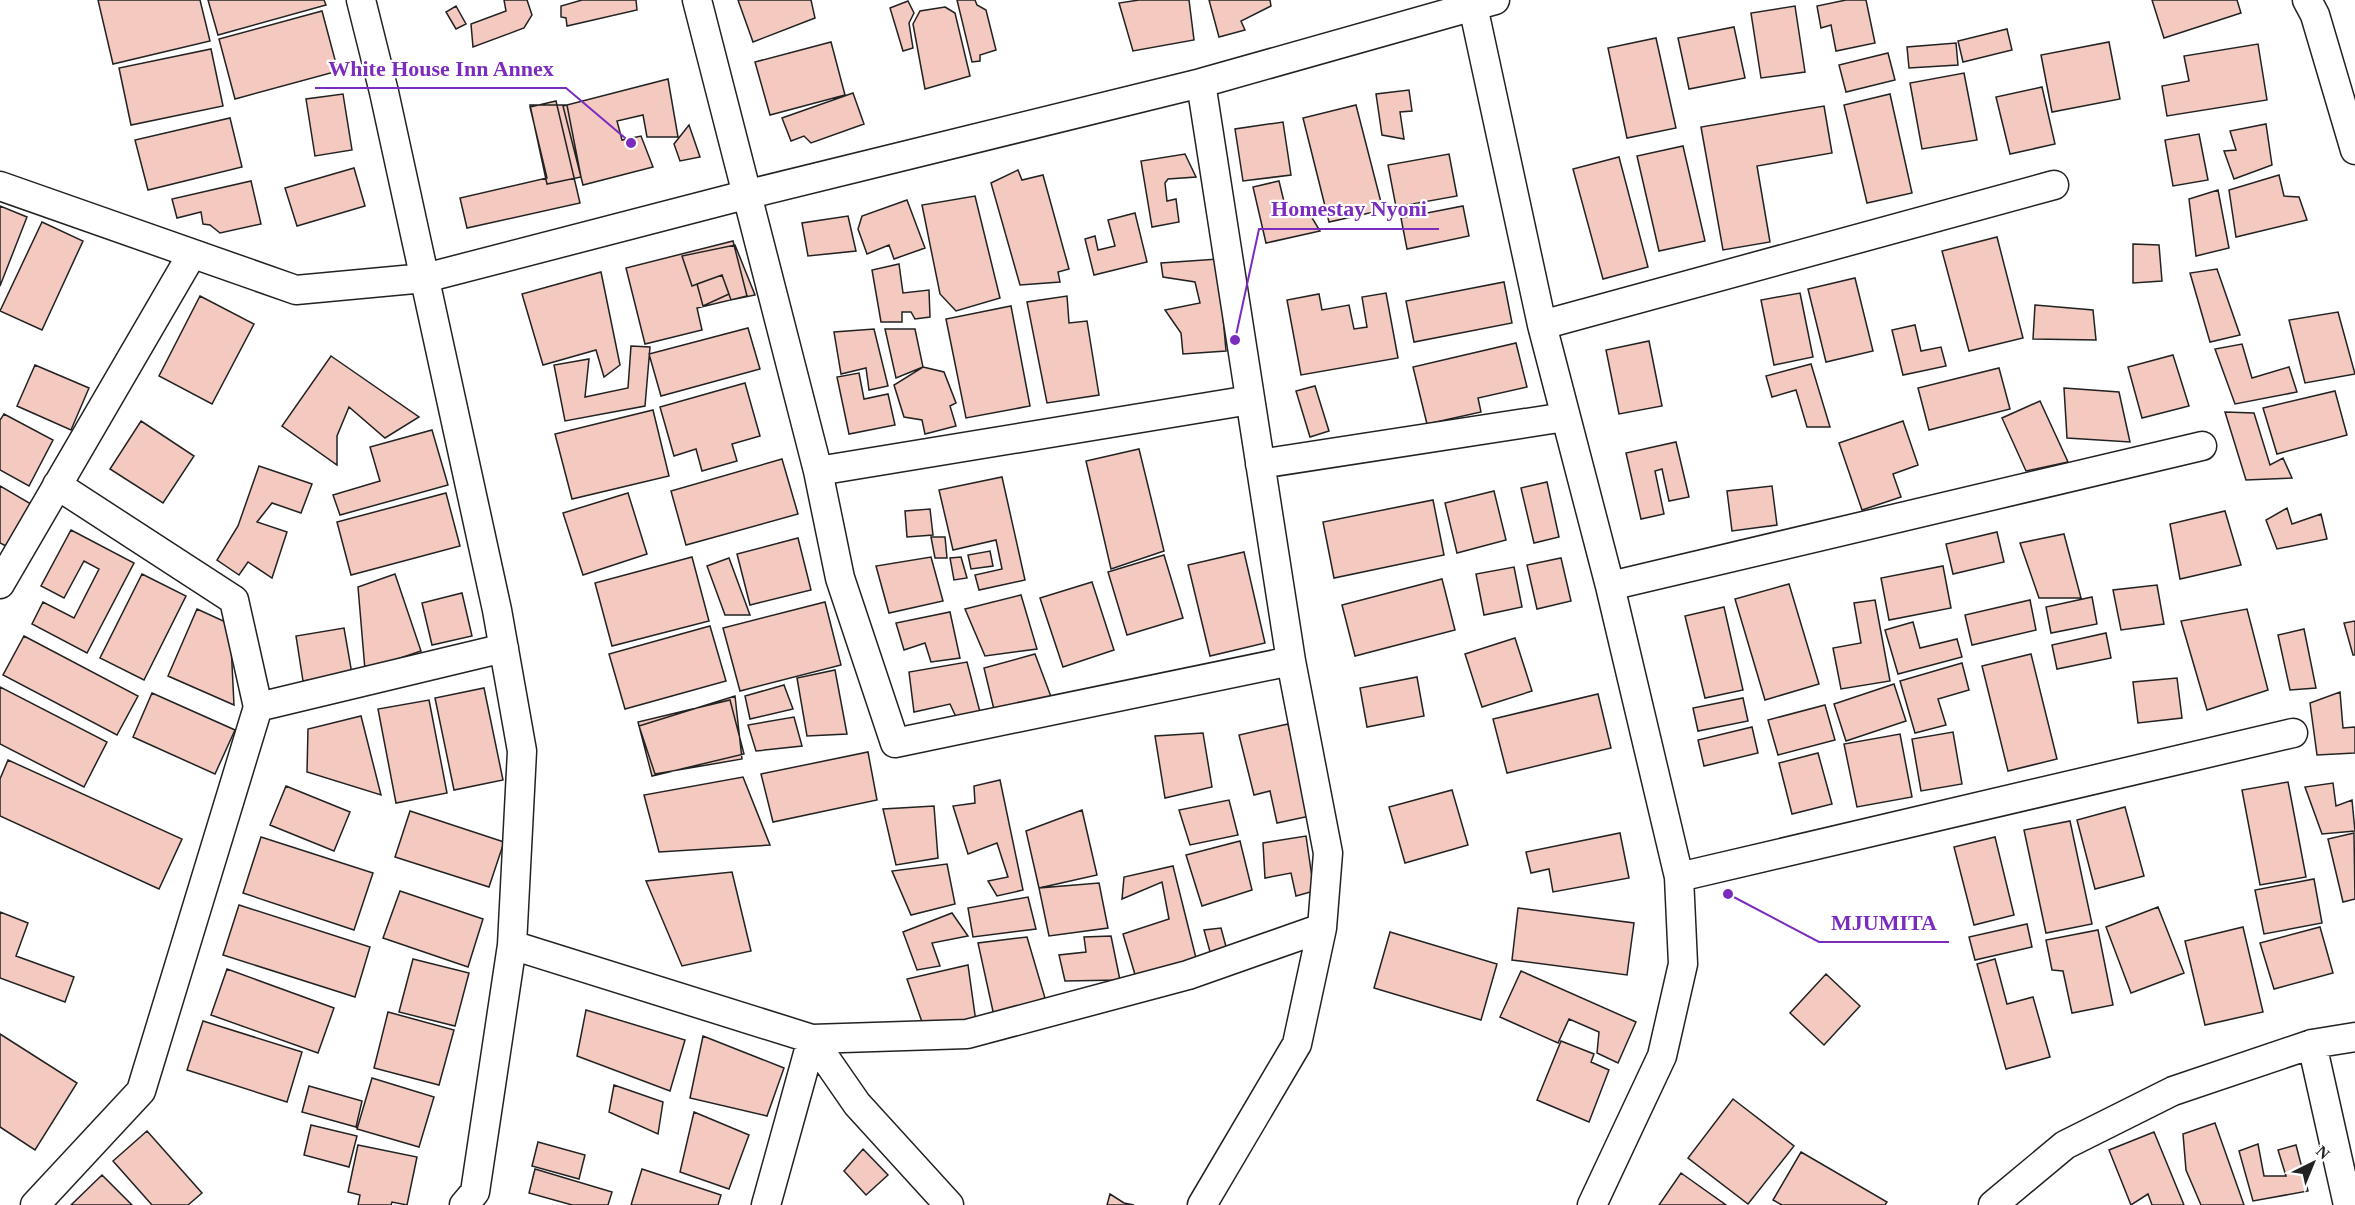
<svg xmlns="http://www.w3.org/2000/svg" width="2355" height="1205" viewBox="0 0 2355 1205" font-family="Georgia,serif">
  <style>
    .building { fill: #f3c9c0; stroke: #222; stroke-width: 1.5 }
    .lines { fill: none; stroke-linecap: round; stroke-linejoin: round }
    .street-casing { stroke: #222; stroke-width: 31 }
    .street { stroke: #fff; stroke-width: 28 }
    .leader { fill: none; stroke: #7b2cbf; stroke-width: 2 }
    .callout-dot { fill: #7b2cbf; stroke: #fff; stroke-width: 2 }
    .callout-label { font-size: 22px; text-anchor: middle; font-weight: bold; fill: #7b2cbf; stroke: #fff; stroke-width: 4.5; stroke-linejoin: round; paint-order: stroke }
  </style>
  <rect width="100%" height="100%" fill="#fff"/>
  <path class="building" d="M98,0H200L210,41L113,64Z
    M208,0H324L326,5L218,35Z
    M504,0H527L532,15L524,28L473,47L471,24L506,11Z
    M582,0H636L637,10L567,26L566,18L561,17V6Z
    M738,0H811L815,18L753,42Z
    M957,0H975L977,5L986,10L996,50L980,55V61L972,62Z
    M1139,0H1189L1194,40L1133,51L1119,3Z
    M1209,0H1270L1271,6L1241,21L1245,30L1219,37Z
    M1846,0H1866L1875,43L1836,51L1831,25L1821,28L1817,6Z
    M2152,0H2237L2241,13L2164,38Z
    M908,1L914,13L909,23L913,48L903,51L890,8Z
    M456,6L466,24L456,29L446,12Z
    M1795,6L1805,72L1761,78L1751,13Z
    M945,7L955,13L970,76L925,89L913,24L920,11Z
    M322,11L338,71L235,99L219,39Z
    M1734,27L1745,78L1689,89L1678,38Z
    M2007,29L2012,50L1963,62L1958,41Z
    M1656,38L1676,128L1627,138L1608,48Z
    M831,42L845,95L770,115L755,62Z
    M2109,42L2120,99L2052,112L2041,55Z
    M1956,43L1958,65L1909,68L1907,47Z
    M2258,44L2267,100L2167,116L2162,86L2189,81L2184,56Z
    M211,49L223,106L131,125L119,68Z
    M1888,53L1895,80L1846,92L1839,65Z
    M1964,73L1977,140L1922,149L1910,83Z
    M668,79L678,137H647L643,115L617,121L622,140L641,136L653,167L583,185L563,106Z
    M2042,87L2055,144L2010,154L1996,97Z
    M1409,90L1412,111L1400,112L1404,139L1382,135L1376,94Z
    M853,93L864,124L811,143L804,136L791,141L782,118Z
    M343,94L352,150L315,156L306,99Z
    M1890,94L1912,193L1867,203L1844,105Z
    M556,101L580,203L467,228L460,198L547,178L530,107Z
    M530,105H567L581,177L547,184Z
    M1356,105L1383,210L1329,222L1303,118Z
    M1824,106L1832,153L1757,166L1770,242L1723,250L1701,127Z
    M230,118L242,167L148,190L135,140Z
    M1283,122L1291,175L1243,181L1235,129Z
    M2266,124L2272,165L2234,179L2224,151L2236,150L2230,131Z
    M689,125L700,157L680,161L674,144Z
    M2199,134L2208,180L2173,186L2165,140Z
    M1683,146L1705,241L1659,251L1637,156Z
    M1185,154L1196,177L1168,179L1165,183L1167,201L1176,199L1179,222L1152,227L1141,161Z
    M1449,154L1457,196L1396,207L1388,165Z
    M1619,157L1648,267L1603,279L1573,169Z
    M354,168L365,206L297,226L285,188Z
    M1018,170L1022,180L1043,175L1069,269L1058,272L1060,282L1020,285L991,183Z
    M2279,175L2284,196L2299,197L2307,220L2236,237L2229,190Z
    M251,181L261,224L220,233L210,225L203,224L201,212L177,218L172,199Z
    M1279,181L1287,214L1311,216L1320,231L1266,243L1253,187Z
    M2218,190L2229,248L2196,256L2189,199Z
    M975,196L1000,298L956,311L940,294L922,205Z
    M907,200L925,248L894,259L889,245L867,254L858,229L862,216Z
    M0,206L27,217L0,286Z
    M1463,206L1469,236L1407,249L1401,218Z
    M1135,213L1147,262L1094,275L1085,239L1095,236L1098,250L1115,246L1108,220Z
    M848,216L856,251L808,256L802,223Z
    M42,222L83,241L42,330L0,311Z
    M1997,237L2023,338L1969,351L1942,251Z
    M733,241L747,296L697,308L702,330L645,344L626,268Z
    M2133,244L2159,245L2162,281L2133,283Z
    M735,245L755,295L731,300L722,275L692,286L682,256Z
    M1218,259L1226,351L1183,354L1181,333L1165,310L1200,303L1195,282L1163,277L1161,263Z
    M899,264L903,293L929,290L930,317L915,319L911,312H902V322H881L872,270Z
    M2217,269L2240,335L2210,342L2190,273Z
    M601,272L620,365L604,377L596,350L543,365L522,294Z
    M722,275L729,294L703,306L697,284Z
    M1855,278L1873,351L1826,362L1808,289Z
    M1504,282L1512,323L1414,342L1406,301Z
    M1386,293L1398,358L1301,375L1287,300L1319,294L1322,310L1349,305L1354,329L1367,327L1362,297Z
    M1800,293L1813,357L1774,365L1761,300Z
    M200,296L254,324L212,404L159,376Z
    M1067,296L1069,323L1087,321L1099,395L1047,403L1027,302Z
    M2035,305L2093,310L2096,340L2033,339Z
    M1011,306L1030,406L966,418L946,319Z
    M2338,312L2355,374L2305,383L2289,320Z
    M1915,325L1921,351L1941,347L1946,366L1903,375L1892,330Z
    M748,328L760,369L661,396L649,354Z
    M874,329L888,386L869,390L866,368L841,374L834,332Z
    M885,329H915L923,367L896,378Z
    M1649,341L1662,406L1619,414L1606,350Z
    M1516,343L1527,387L1478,398L1481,412L1427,424L1413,367Z
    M2242,344L2252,378L2289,367L2297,392L2235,404L2215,349Z
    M631,346L650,347L645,406L565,421L554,365L589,359L585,397L628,388Z
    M2173,355L2189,406L2142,418L2128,367Z
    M331,356L419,417L385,438L349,407L337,436V465L282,426Z
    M1811,364L1830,427H1807L1796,390L1772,397L1766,376Z
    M35,365L89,388L71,430L17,406Z
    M923,367L944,372L956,403L950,406L956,426L925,434L922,420L904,417L894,385Z
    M1999,368L2010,409L1929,430L1918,388Z
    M859,373L864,399L888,394L895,425L849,434L837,377Z
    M745,383L760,436L732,444L737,461L702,471L696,449L674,456L660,407Z
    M1315,386L1329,431L1310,437L1296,391Z
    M2064,388L2119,392L2130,442L2067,438Z
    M2335,391L2347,435L2277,454L2263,408Z
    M2040,401L2068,462L2026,471L2002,418Z
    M653,410L669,476L572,499L555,434Z
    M2225,412L2254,413L2270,465L2283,458L2292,478L2246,480Z
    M4,414L53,440L29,486L0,470V420Z
    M141,421L194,456L163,503L110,469Z
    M1903,421L1918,465L1893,474L1901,497L1862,510L1839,443Z
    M432,430L448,485L340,515L333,495L380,481L370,447Z
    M1676,442L1689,497L1669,501L1662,469L1655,471L1664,514L1641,519L1626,453Z
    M1139,449L1164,551L1111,569L1086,461Z
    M782,459L798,514L686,545L671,491Z
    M259,466L312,484L301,513L272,503L257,522L287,532L272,578L248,562L239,575L217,560L238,526Z
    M1002,477L1025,580L979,590L975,575L1002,569L996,540L953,550L939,490Z
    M1547,482L1559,537L1534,543L1521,488Z
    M0,486L31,504L6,546L0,543Z
    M1772,486L1777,525L1732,531L1727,491Z
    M1494,491L1506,540L1457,553L1445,503Z
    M446,493L460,546L351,575L337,522Z
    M628,493L647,554L583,575L563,513Z
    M1433,500L1444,555L1334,578L1323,522Z
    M2287,508L2292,524L2321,514L2327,539L2277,549L2266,520Z
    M930,509L933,535L907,537L905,511Z
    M2225,511L2241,565L2180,579L2170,524Z
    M71,530L134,563L87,653L32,624L43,602L74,618L99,569L84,561L64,598L41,586Z
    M1997,532L2004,562L1953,574L1946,544Z
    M2064,534L2081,598H2039L2020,543Z
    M931,537H945L947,558H935Z
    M798,538L811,590L750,605L737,554Z
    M990,551L993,566L971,569L968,555Z
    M1244,552L1265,643L1210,656L1188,565Z
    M1164,555L1183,618L1127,635L1108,572Z
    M692,557L709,621L612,646L595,583Z
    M931,557L943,601L889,613L876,566Z
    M961,557L967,578L954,580L950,558Z
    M729,558L750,615H725L707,566Z
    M1561,558L1571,601L1537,609L1527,565Z
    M1943,566L1951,608L1889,620L1881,578Z
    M1514,567L1522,607L1484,615L1476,574Z
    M142,574L186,596L144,680L100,658Z
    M395,574L421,651L365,670L358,587Z
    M1442,579L1455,630L1355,656L1342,605Z
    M1092,582L1114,650L1063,667L1040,598Z
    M1789,584L1819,684L1765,700L1735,599Z
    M2157,585L2164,624L2121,630L2113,590Z
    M462,593L472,636L432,645L422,603Z
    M1021,595L1037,649L985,656L965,609Z
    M2092,597L2097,624L2051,633L2046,607Z
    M1875,600L1890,681L1841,689L1833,648L1861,643L1854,603Z
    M2030,600L2036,630L1972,645L1965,615Z
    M825,602L841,665L740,691L723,628Z
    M1724,607L1743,690L1705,698L1685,616Z
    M197,609L230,624L234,705L168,676Z
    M2247,609L2268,690L2207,710L2181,621Z
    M950,612L960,658L931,662L925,643L904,650L896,623Z
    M2355,621V655H2353L2344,623Z
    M1913,622L1920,648L1957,639L1962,657L1898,674L1885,630Z
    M710,626L726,681L625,709L609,654Z
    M344,628L352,674L303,681L296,636Z
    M2304,629L2316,688L2290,690L2278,635Z
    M2106,633L2111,658L2057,669L2052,645Z
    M24,636L138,696L117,735L3,675Z
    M1515,638L1532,691L1482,707L1465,654Z
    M1035,654L1053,702L997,722L984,668Z
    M2031,654L2057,759L2008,771L1982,666Z
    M967,662L980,712L957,719L950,704L914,712L909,672Z
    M1962,663L1969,690L1938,699L1946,725L1915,733L1900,681Z
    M835,670L847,734L807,736L797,678Z
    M1417,677L1424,716L1367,727L1360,688Z
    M2177,678L2182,718L2138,723L2133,682Z
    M1894,684L1906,721L1846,741L1834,704Z
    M784,685L793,709L750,719L745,696Z
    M0,687L107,742L84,787L0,744Z
    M484,688L503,780L454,790L435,698Z
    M2340,692L2343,728L2355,727V753L2317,755L2310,703Z
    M152,693L235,730L215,774L133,737Z
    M1598,694L1611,748L1507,773L1493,719Z
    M735,696L742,759L655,774L639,726Z
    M1743,698L1748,721L1698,731L1693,708Z
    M429,700L447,793L396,803L378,709Z
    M730,700L744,754L652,776L638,722Z
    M1825,705L1835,740L1778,755L1768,720Z
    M361,716L381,795L307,772L308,729Z
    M794,717L802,746L756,751L748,725Z
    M1288,724L1310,816L1277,823L1270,791L1254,795L1239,735Z
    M1752,727L1758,753L1704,766L1698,740Z
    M1953,732L1962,784L1921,791L1912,739Z
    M1203,733L1212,787L1165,798L1155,736Z
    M1900,734L1912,797L1857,807L1844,744Z
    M868,752L877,800L773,822L761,774Z
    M1818,753L1832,804L1792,814L1779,763Z
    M8,760L182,839L159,889L0,816V779Z
    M743,777L770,845L659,852L644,795Z
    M1000,780L1023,890L997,896L988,881L1008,877L997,843L968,854L953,806L975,803L974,786Z
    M2288,782L2306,877L2260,885L2242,790Z
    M2333,783L2336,806L2352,800L2355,831L2322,834L2305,787Z
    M286,786L350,812L334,851L270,825Z
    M1452,790L1468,845L1405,863L1389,807Z
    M1229,800L1238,835L1190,845L1179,810Z
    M934,806L938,858L896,865L883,809Z
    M2125,807L2144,876L2095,889L2077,820Z
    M1082,810L1097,875L1039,888L1026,831Z
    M410,811L504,842L489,887L395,857Z
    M2070,821L2092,924L2046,933L2024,830Z
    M1620,833L1629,878L1553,892L1549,869L1531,873L1526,852Z
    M2354,833L2355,899L2343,902L2328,839Z
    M1306,836L1314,891L1296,896L1291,873L1265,878L1263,843Z
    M261,837L373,873L354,930L243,893Z
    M1995,837L2014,915L1974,925L1954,847Z
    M1240,841L1252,890L1202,906L1186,855Z
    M947,864L955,904L911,915L892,871Z
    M1173,866L1197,962L1136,978L1123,934L1169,919L1162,882L1122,899L1124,877Z
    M732,872L751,951L682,966L646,881Z
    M2314,879L2322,923L2264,934L2255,890Z
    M1099,883L1108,928L1049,936L1039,888Z
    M400,891L483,919L468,967L383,938Z
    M1028,897L1036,929L973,937L968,908Z
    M239,905L370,947L355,997L223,955Z
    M2158,907L2184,973L2131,993L2106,927Z
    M1518,908L1634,923L1627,975L1512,960Z
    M0,912L28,923L16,956L74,977L65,1002L0,978Z
    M952,913L968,936L932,943L940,966L917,970L903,932Z
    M2027,924L2032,947L1975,960L1969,937Z
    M2243,927L2263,1012L2205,1025L2185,941Z
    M2320,927L2333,973L2274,989L2260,943Z
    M1221,928L1228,954L1212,959L1204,930Z
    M2098,930L2113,1005L2072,1013L2063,971L2052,970L2046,940Z
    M1390,932L1497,964L1481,1020L1374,988Z
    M1111,936L1120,980L1065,981L1059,955L1086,952L1084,937Z
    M1027,937L1045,998L994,1016L978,943Z
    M413,959L469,973L455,1026L399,1012Z
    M1995,959L2007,1004L2033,997L2050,1057L2006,1069L1977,964Z
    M968,965L976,1022H922L907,979Z
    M227,969L334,1008L318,1053L211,1015Z
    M1521,971L1636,1022L1618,1063L1597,1053L1599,1032L1569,1019L1558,1043L1500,1017Z
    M1826,974L1860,1006L1824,1045L1790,1013Z
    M586,1010L685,1040L670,1091L577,1056Z
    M388,1012L454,1030L439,1085L374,1068Z
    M203,1021L302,1052L287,1102L187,1070Z
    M0,1034L77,1083L35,1150L0,1127Z
    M703,1036L784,1068L767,1116L690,1098Z
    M1561,1041L1594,1054L1591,1062L1609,1070L1589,1122L1537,1100Z
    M372,1078L434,1097L419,1147L357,1129Z
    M614,1085L663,1102L658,1134L609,1112Z
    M309,1086L362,1101L356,1127L302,1112Z
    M1733,1099L1794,1146L1748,1204L1688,1158Z
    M694,1112L749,1135L729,1189L680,1172Z
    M2215,1123L2244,1205H2201L2186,1170L2183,1134Z
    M311,1125L357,1136L349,1167L304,1155Z
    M147,1131L202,1193L188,1205H152L113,1161Z
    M2154,1132L2184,1205H2152L2148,1194L2131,1205L2109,1150Z
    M538,1142L585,1155L579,1179L532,1166Z
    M2258,1144L2264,1176H2286L2278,1150L2296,1145L2308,1191L2253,1201L2239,1151Z
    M358,1145L417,1157L407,1205L392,1202L391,1205H358L360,1195L348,1192Z
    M863,1149L888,1175L866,1195L844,1171Z
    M1801,1152L1887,1202L1885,1205H1782L1773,1200Z
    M535,1169L612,1192L608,1205H572L529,1193Z
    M642,1169L721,1195L718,1205H631Z
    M1681,1173L1726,1205H1659Z
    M102,1175L132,1205H71Z
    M1110,1194L1124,1203L1134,1205H1107Z"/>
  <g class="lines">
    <defs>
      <path id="street" d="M361,0L384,92L497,610L522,751L512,945L475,1192L464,1205
        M697,0L818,471L840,578L895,743L1291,661
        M2307,0L2315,15L2355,150
        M1473,6L1542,325L1610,586L1679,877L1683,964L1662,1056L1592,1205
        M1201,83L1291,661L1328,853L1322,928L1297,1044L1202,1205
        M0,186L296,290L425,278L745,195L1201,83L1495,0
        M1542,325L2054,185
        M1260,464L1565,417
        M818,471L1250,400
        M0,584L192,254
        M1610,586L2202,446
        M258,707L504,648
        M1679,877L2293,733
        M512,945L812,1039L967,1034L1188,975L1322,928
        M812,1039L857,1104L949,1205
        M2312,1044L2348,1205
        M35,1205L141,1091L258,707L234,600L57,485
        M766,1205L812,1039
        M1993,1205L2065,1145L2173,1091L2312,1044L2355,1037"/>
    </defs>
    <use href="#street" class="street-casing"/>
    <use href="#street" class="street"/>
  </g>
  <path class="leader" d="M631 143L566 88H315M1235 340L1259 229H1439M1728 894L1819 942H1949"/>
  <g class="callout-dot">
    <circle cx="631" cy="143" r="6"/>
    <circle cx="1235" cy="340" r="6"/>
    <circle cx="1728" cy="894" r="6"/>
  </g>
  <g class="callout-label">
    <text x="441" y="76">White House Inn Annex</text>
    <text x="1349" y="216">Homestay Nyoni</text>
    <text x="1884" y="930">MJUMITA</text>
  </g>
  <g transform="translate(2313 1163) rotate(43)" stroke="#ffffff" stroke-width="4.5" paint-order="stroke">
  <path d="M0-4.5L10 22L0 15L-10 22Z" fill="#222222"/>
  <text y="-9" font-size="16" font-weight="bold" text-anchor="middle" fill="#222222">N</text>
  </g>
</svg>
